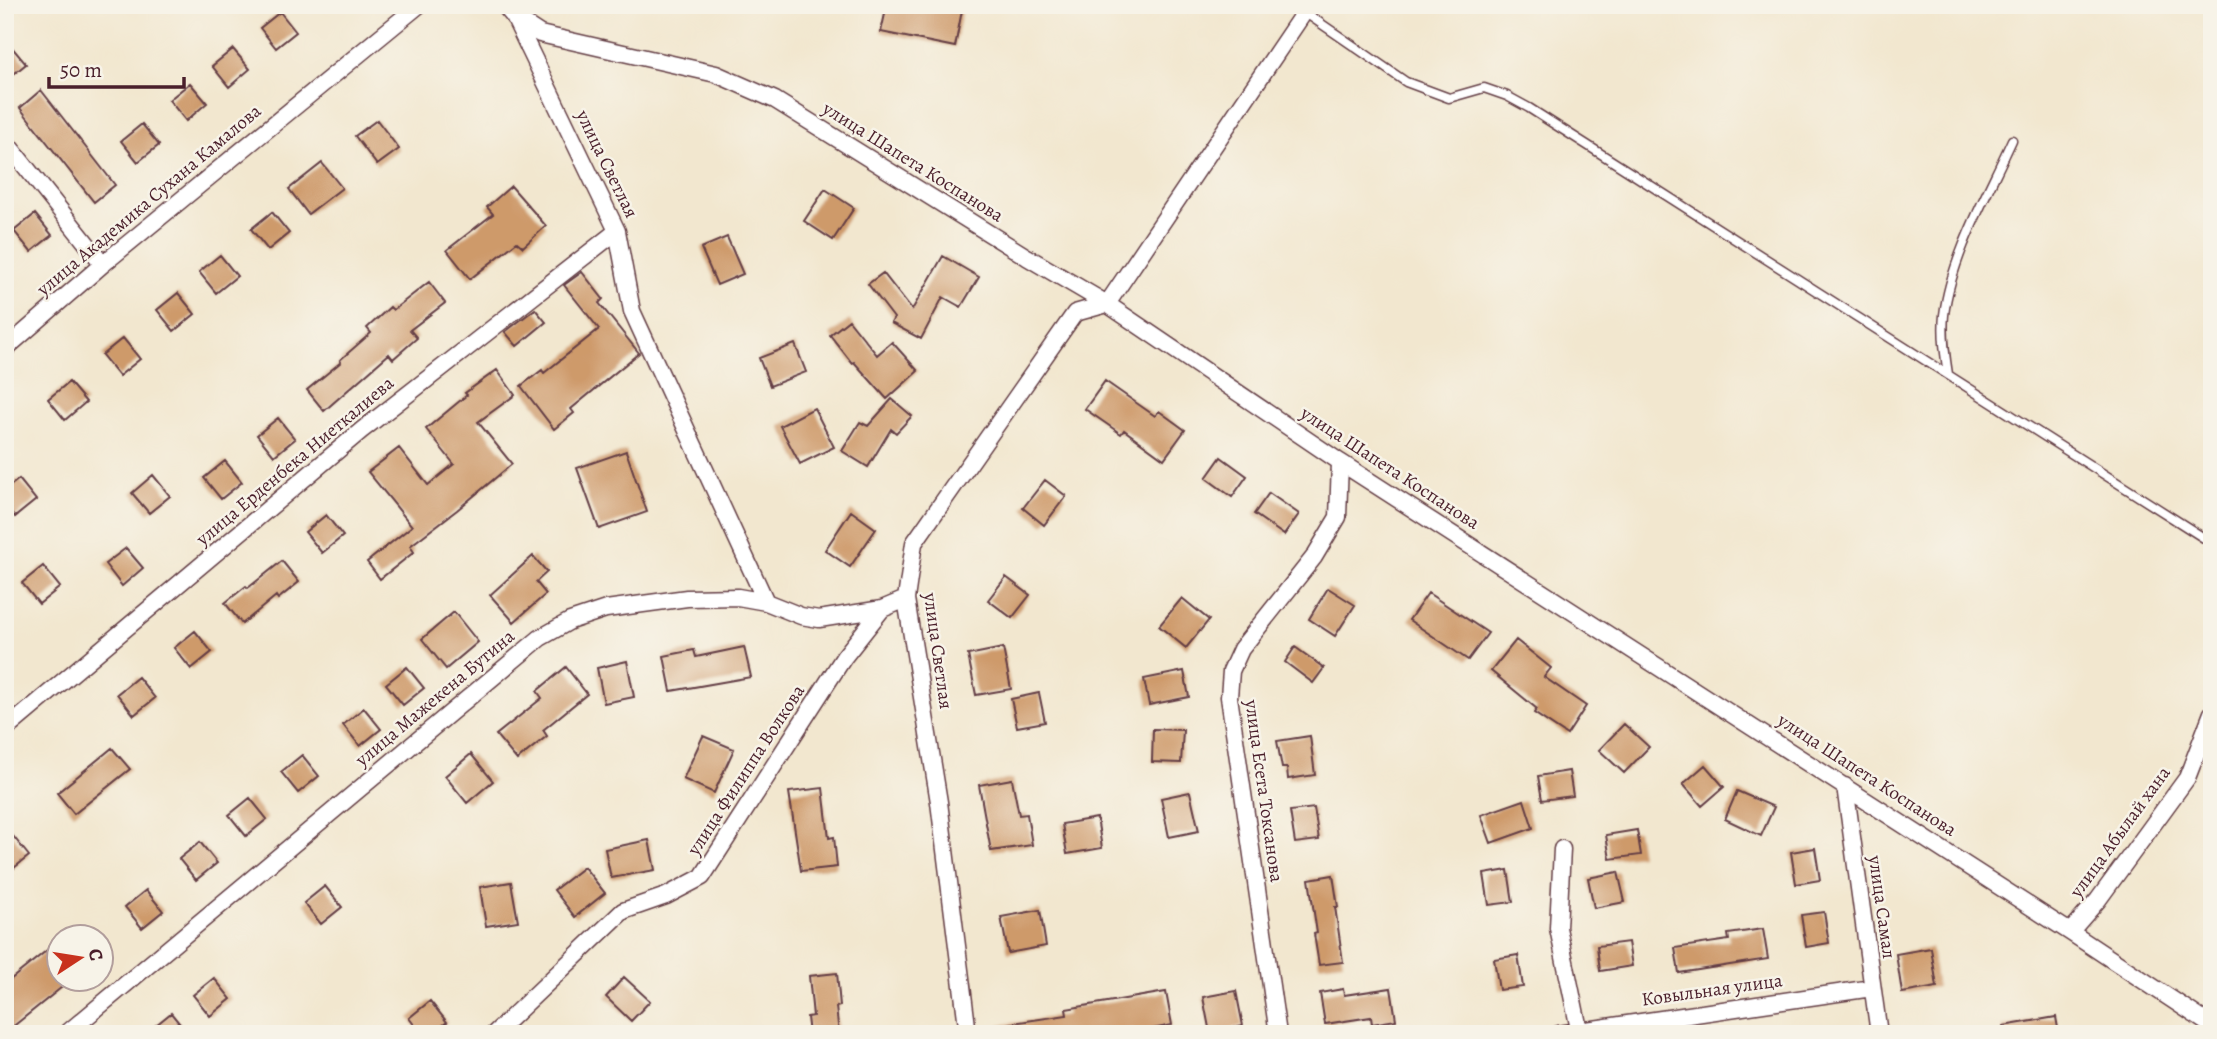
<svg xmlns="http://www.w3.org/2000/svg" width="2217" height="1039" viewBox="0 0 2217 1039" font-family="Alegreya,serif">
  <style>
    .building { fill: #ce9a6b }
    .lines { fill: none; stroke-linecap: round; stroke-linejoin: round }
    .lane-casing { stroke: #633d44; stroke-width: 11 }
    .street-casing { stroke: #633d44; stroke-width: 19 }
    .lane { stroke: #fff; stroke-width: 8 }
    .street { stroke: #fff; stroke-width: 16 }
    .labels { text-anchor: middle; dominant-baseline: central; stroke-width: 5; stroke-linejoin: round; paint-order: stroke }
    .street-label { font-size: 19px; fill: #4a1f2b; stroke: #f7f3e8 }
  </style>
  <rect width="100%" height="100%" fill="#f7f3e8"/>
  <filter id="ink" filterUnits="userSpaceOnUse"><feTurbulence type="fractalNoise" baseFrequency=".0143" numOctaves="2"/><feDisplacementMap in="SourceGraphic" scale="14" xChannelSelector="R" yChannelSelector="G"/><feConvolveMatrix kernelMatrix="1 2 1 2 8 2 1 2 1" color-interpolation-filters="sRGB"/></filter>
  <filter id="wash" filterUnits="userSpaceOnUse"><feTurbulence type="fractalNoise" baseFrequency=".00686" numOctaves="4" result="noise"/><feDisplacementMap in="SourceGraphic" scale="28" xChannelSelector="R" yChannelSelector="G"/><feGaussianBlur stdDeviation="1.57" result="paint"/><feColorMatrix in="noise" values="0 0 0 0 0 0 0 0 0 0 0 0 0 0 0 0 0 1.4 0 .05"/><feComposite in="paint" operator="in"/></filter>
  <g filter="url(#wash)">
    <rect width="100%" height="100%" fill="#f2e7cf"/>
    <g id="blocks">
      <path class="building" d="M887,5H963L955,47L881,32Z
        M280,12L296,32L276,48L260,28Z
        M5,39L26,64L5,81Z
        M233,49L250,69L229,87L212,66Z
        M190,83L207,103L186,121L169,100Z
        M41,90L115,185L94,202L20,108Z
        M377,120L399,149L377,165L355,136Z
        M142,124L159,145L138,162L121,141Z
        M322,163L342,188L308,214L289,189Z
        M511,186L546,226L523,247L517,242L470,279L447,250L493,214L487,207Z
        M825,189L854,208L833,240L804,221Z
        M272,212L289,233L268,250L251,229Z
        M35,214L52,235L31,252L14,231Z
        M727,237L743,274L717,285L701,248Z
        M220,255L237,276L216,293L199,272Z
        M943,256L979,277L961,307L943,297L921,339L891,323L894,318L868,284L883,273L912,310Z
        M582,272L603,299L599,303L639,353L571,409L574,413L554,429L521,386L542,370L544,373L599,329L564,285Z
        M429,282L445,303L410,330L417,338L393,359L389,354L324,411L307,390L341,362L340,360L371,333L367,328L390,307L393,310Z
        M178,293L195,314L174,331L157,310Z
        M535,309L546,322L517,346L505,332Z
        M849,320L877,355L892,342L918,371L887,399L854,362L852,363L830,335Z
        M123,338L140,359L119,376L102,355Z
        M795,344L806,372L770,386L759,358Z
        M497,370L515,395L478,422L512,464L457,510L410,546L414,552L380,579L367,562L412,526L368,472L399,448L428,485L454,464L426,429L467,395L465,393Z
        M1105,381L1155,416L1159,411L1185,430L1164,459L1124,430L1121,434L1085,409Z
        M69,382L86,402L65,420L48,399Z
        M892,399L912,416L896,433L891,429L868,467L842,451L860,422L868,426Z
        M814,408L834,447L800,464L780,426Z
        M278,418L295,439L274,456L257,435Z
        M626,451L647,512L599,529L577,468Z
        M1221,457L1247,476L1232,497L1206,478Z
        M225,461L242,482L221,499L204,478Z
        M153,475L170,496L149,513L132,493Z
        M19,479L36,500L15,517L5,505V490Z
        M1045,480L1066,496L1044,525L1023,508Z
        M1269,493L1299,514L1284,535L1254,514Z
        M851,511L876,529L850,567L825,550Z
        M326,515L343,536L322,553L305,532Z
        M126,548L143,568L122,586L105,564Z
        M533,556L547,572L536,582L546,594L514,622L490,595Z
        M282,561L299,582L278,599L276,596L242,624L225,603L246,586L248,588Z
        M43,566L60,587L39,604L22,583Z
        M1006,577L1030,595L1012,618L988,600Z
        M1328,588L1355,605L1335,636L1309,619Z
        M1428,593L1488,633L1468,660L1409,620Z
        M1182,598L1209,620L1186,648L1159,626Z
        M454,612L478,642L446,669L422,639Z
        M195,631L212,652L191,669L174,648Z
        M1516,640L1551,668L1544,677L1586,706L1567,735L1534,713L1537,709L1491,671Z
        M744,647L751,677L671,691L664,656L694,650L696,657Z
        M1295,647L1324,668L1313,683L1285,662Z
        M1003,648L1011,689L976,695L968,655Z
        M627,661L634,697L604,703L597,668Z
        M407,667L424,688L403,705L386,684Z
        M566,667L587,694L543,730L547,736L517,760L496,735L542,698L537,691Z
        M1184,671L1189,697L1149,705L1144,679Z
        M138,677L155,698L134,715L117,694Z
        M1039,693L1045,722L1017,727L1011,699Z
        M364,708L381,729L360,746L343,725Z
        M1624,724L1649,747L1624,773L1599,750Z
        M1153,729L1183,730L1181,763L1152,762Z
        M703,736L734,749L714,793L683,779Z
        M1310,736L1315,775L1288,779L1287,768H1282L1277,741Z
        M112,748L130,769L74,814L57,793Z
        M471,754L493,781L467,803L445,776Z
        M302,755L319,776L298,793L281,772Z
        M1705,765L1724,787L1702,806L1683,784Z
        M1569,771L1573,796L1542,800L1538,776Z
        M1012,779L1019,815L1027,814L1032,845L991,851L979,785Z
        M823,788L829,838L834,837L837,867L801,871L789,792Z
        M1737,791L1774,807L1761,836L1725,819Z
        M1190,792L1199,831L1169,837L1161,798Z
        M250,798L267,819L246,836L229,815Z
        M1524,800L1533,828L1491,843L1481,815Z
        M1314,808L1319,840L1295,843L1290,811Z
        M1097,818L1102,848L1067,854L1062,824Z
        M5,826L29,856L5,875Z
        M1637,830L1641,855L1610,859L1606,835Z
        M649,840L655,870L611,878L605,849Z
        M200,842L217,863L196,880L179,859Z
        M1815,848L1820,880L1796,884L1791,852Z
        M584,867L605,893L575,917L554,890Z
        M1508,870L1513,902L1489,905L1484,874Z
        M1618,872L1625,902L1594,908L1588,878Z
        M1333,875L1338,907H1335L1343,962L1319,965L1314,934L1317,933L1309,879Z
        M511,882L518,921L486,926L480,887Z
        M325,886L342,907L321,924L304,903Z
        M146,890L163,911L142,928L125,907Z
        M1040,910L1046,946L1008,953L1001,917Z
        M1824,912L1829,943L1806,947L1801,915Z
        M1763,929L1768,959L1679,973L1675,948L1729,940L1728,934Z
        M1628,942L1632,966L1600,971L1597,946Z
        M51,947L60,959V979H72L5,1033V984Z
        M1931,948L1937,987L1902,993L1896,954Z
        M1518,955L1523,987L1499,990L1494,959Z
        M837,973L840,1006L836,1007L839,1034H809L807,1017L813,1016L809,976Z
        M624,977L650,1001L631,1021L606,997Z
        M214,978L231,999L210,1016L193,995Z
        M1391,988L1396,1020L1372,1024L1371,1017L1325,1024L1320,993L1343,989L1344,995Z
        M1236,991L1243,1026L1210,1033L1203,997Z
        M1166,992L1172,1025L1133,1033L1132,1029L1111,1034H999V1025L1067,1015L1066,1009Z
        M430,1001L447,1022L432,1034H421L409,1018Z
        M171,1013L188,1034H145Z
        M2056,1017L2059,1034H2003V1026Z"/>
    </g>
  </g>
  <g filter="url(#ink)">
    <use href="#blocks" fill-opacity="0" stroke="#633d44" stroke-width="2"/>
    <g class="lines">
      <defs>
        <path id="lane" d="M1294,5L1406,82L1449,98L1484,88L1507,96L1529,108L2204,538
          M1948,374C1945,355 1942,335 1944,315C1951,257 1988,193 2012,140"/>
        <path id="street" d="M504,5L514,17L617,231L632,311L766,602
          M514,17L540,34L716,74L775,100L1027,257L1107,304L1340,462L2070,932L2212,1026
          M5,141L103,264
          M5,349L103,264L419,5
          M5,730L362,430L617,231
          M1845,786L1879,1034
          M1562,849L1558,928L1580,1034
          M2070,932L2098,900L2187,778L2212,713
          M66,1034L540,638L570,621L606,609L687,598L738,597L766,602L801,616L819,619L882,609L906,599
          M494,1034L623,911L666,896L702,877L844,657L882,609
          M968,1034L939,802L906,599L914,543L1075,313L1107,304L1309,5
          M1278,1034L1229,697L1231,671L1241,649L1314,557L1338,517L1340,462
          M1559,1034L1872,988"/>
      </defs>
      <use href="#lane" class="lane-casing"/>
      <use href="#street" class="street-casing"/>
      <use href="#lane" class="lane"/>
      <use href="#street" class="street"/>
    </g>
  </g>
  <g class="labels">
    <g class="street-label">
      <text transform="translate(913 162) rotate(32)">улица Шапета Коспанова</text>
      <text transform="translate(607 164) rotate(64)">улица Светлая</text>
      <text transform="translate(149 200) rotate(-40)">улица Академика Сухана Камалова</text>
      <text transform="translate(295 461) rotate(-40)">улица Ерденбека Ниеткалиева</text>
      <text transform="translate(1390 468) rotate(33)">улица Шапета Коспанова</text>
      <text transform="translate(938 651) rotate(82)">улица Светлая</text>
      <text transform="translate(435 698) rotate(-40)">улица Мажекена Бутина</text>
      <text transform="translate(746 770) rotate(-57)">улица Филиппа Волкова</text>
      <text transform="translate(1867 775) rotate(33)">улица Шапета Коспанова</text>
      <text transform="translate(1264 791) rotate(82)">улица Есета Токсанова</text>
      <text transform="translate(2120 832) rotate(-54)">улица Абылай хана</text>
      <text transform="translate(1882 907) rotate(82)">улица Самал</text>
      <text transform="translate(1712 990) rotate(-8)">Ковыльная улица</text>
    </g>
  </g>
  <rect width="2217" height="1039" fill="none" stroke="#f7f3e8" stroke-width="28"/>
  <g transform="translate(80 958) rotate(78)"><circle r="33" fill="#f7f3e8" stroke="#b29e9c" stroke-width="2"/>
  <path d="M0-5L12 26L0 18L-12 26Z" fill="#c8321e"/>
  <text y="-10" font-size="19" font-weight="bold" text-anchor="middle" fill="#4a1f2b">С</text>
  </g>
  <path d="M49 77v10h135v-10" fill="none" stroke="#4a1f2b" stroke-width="3.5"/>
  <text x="60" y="77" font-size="21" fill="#4a1f2b" stroke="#f7f3e8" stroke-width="5" paint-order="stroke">50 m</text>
</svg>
